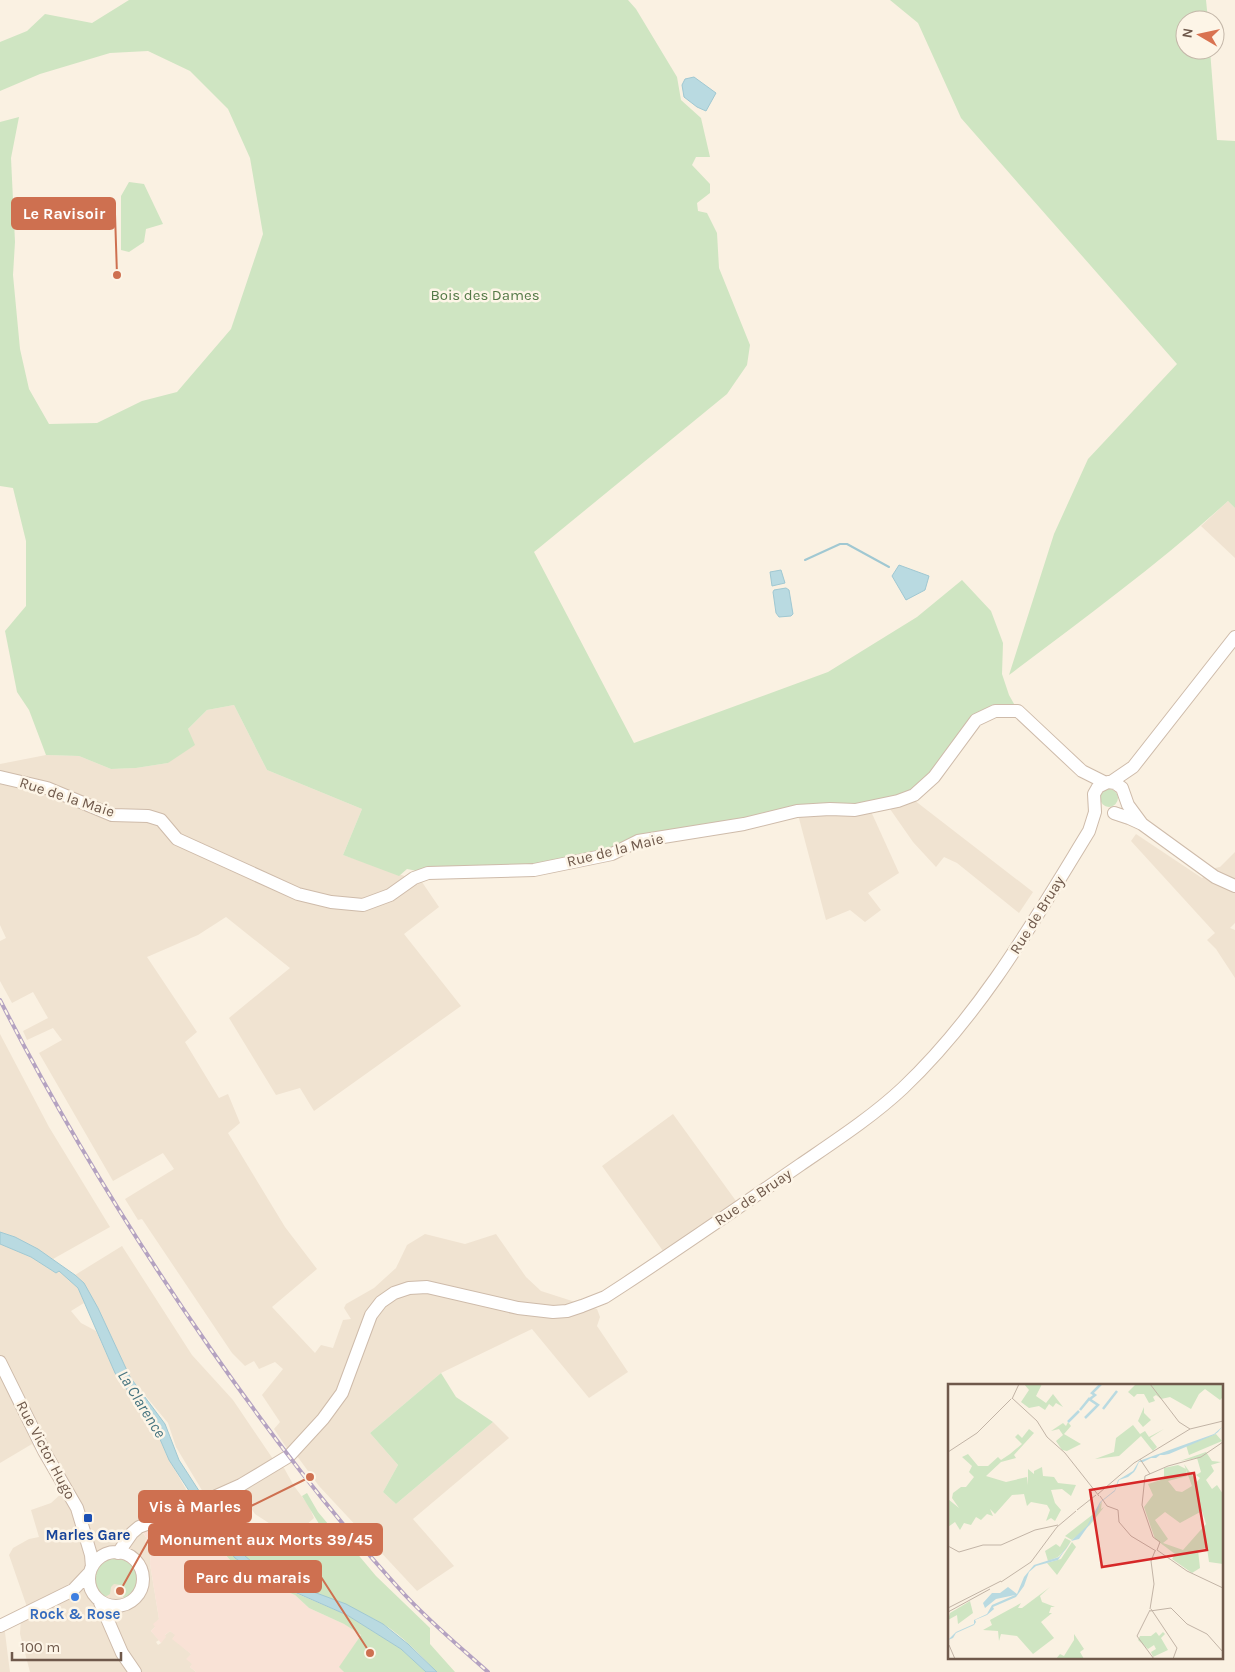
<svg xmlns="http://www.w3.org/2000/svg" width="1235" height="1672" viewBox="0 0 1235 1672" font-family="Karla,sans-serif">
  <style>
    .residential { fill: #f0e3d1 }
    .commercial { fill: #f9e2d6 }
    .green { fill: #cfe5c2 }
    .water { fill: #b9dae1; stroke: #a0c8d2 }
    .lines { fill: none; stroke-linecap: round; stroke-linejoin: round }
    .stream { stroke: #a0c8d2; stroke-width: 2 }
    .secondary-casing { stroke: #cebbaa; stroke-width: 14 }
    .secondary { stroke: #fff; stroke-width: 12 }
    .rail-casing { stroke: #b4a2c1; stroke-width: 4 }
    .rail { stroke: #fdf5e7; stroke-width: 2; stroke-dasharray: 5.5; stroke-linecap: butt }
    .transit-dot { fill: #1a4fb4; stroke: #fdf5e7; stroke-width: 2 }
    .shop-dot { fill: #3f7fe0; stroke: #fdf5e7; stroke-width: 2 }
    .labels { text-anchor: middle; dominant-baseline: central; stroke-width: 5; stroke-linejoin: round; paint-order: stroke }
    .park-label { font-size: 15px; fill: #547947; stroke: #fdf5e7 }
    .street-label { font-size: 15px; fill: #6f594b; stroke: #fdf5e7 }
    .transit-label { font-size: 15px; font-weight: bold; fill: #164399; stroke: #fdf5e7 }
    .shop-label { font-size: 15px; font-weight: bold; fill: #366cbe; stroke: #fdf5e7 }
    .water-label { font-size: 16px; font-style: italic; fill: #477580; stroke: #fdf5e7 }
    .inset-river { fill: none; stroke: #b9dae1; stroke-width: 2.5 }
    .inset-road { fill: none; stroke: #c2b4a6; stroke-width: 1 }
    .view { fill: #d62828; fill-opacity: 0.15; stroke: #d62828; stroke-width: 2.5 }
    .inset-edge { fill: none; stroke: #6f594b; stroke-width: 2.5 }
    .leader { fill: none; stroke: #ce7050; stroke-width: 2 }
    .callout-dot { fill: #ce7050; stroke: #fdf5e7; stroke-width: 2 }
    .callout { fill: #ce7050; stroke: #ce7050; stroke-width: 2 }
    .callout-label { font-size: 16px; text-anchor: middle; font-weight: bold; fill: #fff }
  </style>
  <rect width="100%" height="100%" fill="#faf1e2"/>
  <path class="residential" d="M1228,501L1235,508V558L1201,526Z
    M234,705L267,770L362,809L343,855L422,882L439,907L404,934L461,1006L314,1111L300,1088L276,1095L229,1018L290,968L226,917L198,935L147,957L197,1032L185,1042L219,1098L228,1094L240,1123L228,1133L285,1227L317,1269L272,1307L315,1353L321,1345L333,1348L343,1320L351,1319L344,1308L346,1304L374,1288L396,1268L407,1245L425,1234L465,1244L496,1234L526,1277L541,1291L597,1309L600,1317L597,1326L628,1372L589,1398L532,1329L441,1373L370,1433L398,1465L383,1492L396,1504L493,1422L509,1438L413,1519L454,1566L417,1591L319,1486L297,1456L288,1450L274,1429L280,1422L262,1395L283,1369L275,1362L259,1369L254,1361L245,1366L232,1353L142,1219L138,1220L125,1199L174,1169L163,1153L113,1181L39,1053L62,1040L53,1028L27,1040L23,1031L48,1018L33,992L12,1003L0,981V941L6,938L0,925V764L46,755L79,756L111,769L136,768L168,763L188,729L207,710Z
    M914,800L1033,892L1019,913L957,863L944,857L936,867L913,842L890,809Z
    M869,807L899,873L868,893L881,910L865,922L850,910L826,920L797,811Z
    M1136,834L1202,878L1215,868L1220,867L1235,852V923L1230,928L1235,930V978L1216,949L1207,940L1215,933L1131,841Z
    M0,1034L49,1127L110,1227L53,1259L15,1237L0,1232Z
    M673,1114L736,1201L663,1251L602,1166Z
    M0,1244L31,1257L56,1273L59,1271L78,1288L84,1303L71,1311L81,1323L96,1331L115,1373L156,1430L167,1456L191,1498L190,1500L197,1510L198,1512L197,1513L143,1533L147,1539L145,1541L148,1545L150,1543L151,1546L150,1564L159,1619L155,1627L151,1631L159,1640L156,1642L158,1645L161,1643L164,1636L170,1631L176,1635L173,1638L191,1654L192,1665L190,1667L196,1672H30L20,1634L21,1616L27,1607L9,1555L13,1548L29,1539L39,1537L31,1510L51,1503L62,1493L32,1444L0,1463Z
    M122,1246L192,1355L233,1400L275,1462L284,1468L294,1486L309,1506L314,1518L304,1527L315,1541L307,1548L255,1514L239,1491L221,1499L222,1503L219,1505L220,1508L210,1513L203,1492L176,1447L168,1423L130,1377L98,1308L84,1284L75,1275Z
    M4,1624L8,1657L10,1672H0V1626Z"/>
  <path class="commercial" d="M198,1512L205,1532L238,1569L252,1577L295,1595L309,1608L344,1624L361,1635L340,1667L344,1672H196L190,1667L192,1664L186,1659L191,1654L172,1639L175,1635L170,1631L165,1635L166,1637L161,1643L151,1631L155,1627L153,1624L159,1619L150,1564L151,1546L145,1540L147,1539L143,1532Z"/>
  <path class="green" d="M129,0H628L636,9L677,77L681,100L701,118L710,157H696L692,165L710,184V193L697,203L698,211L707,213L717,233L719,268L750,345L747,365L727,394L534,552L634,743L828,672L917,617L962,580L991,611L1003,643L1002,674L1009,695L1018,711L976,720L934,777L898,801L797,811L534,870L428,873L407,869L399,876L343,855L362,809L267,770L234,705L207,710L188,729L195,745L168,763L136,768L111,769L79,756L46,755L29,710L17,692L5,631L26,606V541L13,488L0,486V122L19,117L11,158L15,242L13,275L20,349L29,389L49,424L97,423L142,401L177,392L231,329L263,234L250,158L228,109L190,71L148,51L110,53L40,74L0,91V42L27,31L45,14L92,23Z
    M890,0H1206L1208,20H1185V50H1210L1217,140L1235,141V508L1228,501C1159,564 1083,619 1009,675L1054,534L1088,459L1177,364L961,118L918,23Z
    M129,182L144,184L163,224L146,229L144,242L129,252L121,250V196Z
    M1100 798a9 9 0 1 1 18 0a9 9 0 1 1-18 0Z
    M441,1373L456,1397L493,1422L396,1504L383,1492L398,1465L370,1433Z
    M307,1493L318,1512L334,1531L355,1551L376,1576L430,1628V1644L455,1672H437C420,1655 403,1636 383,1624C326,1591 249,1582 213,1522L217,1520L220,1527L229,1534L233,1532L247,1545L253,1540L262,1555L280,1545L273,1537L259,1533L273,1526L307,1548L324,1555L332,1545L302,1496Z
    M211,1531L223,1548L230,1552L235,1558L265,1580L347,1615L401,1649L426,1672H344L339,1667L361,1635L344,1624L309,1608L295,1595L252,1577L238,1569L210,1537Z
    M114,1558C139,1560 146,1586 124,1599L121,1589V1585L114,1584L111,1587L110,1594L105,1597C89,1584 94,1563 114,1558Z"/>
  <path class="water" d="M694,77L716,93L706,111L697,107L684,97L682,85L685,79Z
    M899,565L929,576L925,590L906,600L892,576Z
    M781,570L785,583L772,586L770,572Z
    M786,588L789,590L793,614L791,616L779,617L776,613L773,592L774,590Z
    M0,1232L15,1237L38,1249L75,1275L84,1283L98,1308L130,1377L165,1424L179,1460L203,1497L195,1500L169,1460L156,1430L115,1373L78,1288L59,1271L56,1273L31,1257L0,1244Z
    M207,1506L216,1527L231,1544L258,1567L276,1578L346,1604L383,1624L408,1644L437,1672H426L401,1649L347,1615L265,1579L235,1558L230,1552L223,1548L211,1531L201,1509Z"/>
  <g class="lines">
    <path class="stream" d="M805,560L840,544H847L889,567"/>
    <defs>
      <path id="secondary" d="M0,777L47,788L112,815L148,816L161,820L177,839L298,894L331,902L363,905L390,895L414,878L428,873L534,870L612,854L638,841L744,824L797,811L830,809L855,810L898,801L914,795L934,777L976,720L995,711H1018L1082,771L1106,783
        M1111,782L1133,767L1235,637
        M1114,813L1129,818L1142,824L1215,877L1235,886
        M0,1362L44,1451L77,1508L91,1555L92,1567
        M89 1579a27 27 0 1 1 54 0a27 27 0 1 1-54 0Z
        M118,1553L132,1533L139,1527L194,1506L241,1485L289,1456L323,1419L342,1393L371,1315L381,1302L394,1293L409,1288L427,1287L518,1308L553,1312L567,1311L582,1306L605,1297L625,1284C684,1245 742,1205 800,1165C835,1141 872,1117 903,1088C981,1014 1034,921 1089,831L1095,812L1094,794L1098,787L1108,782L1115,783L1122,788L1128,805L1142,824
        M99,1600L122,1653L135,1672
        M0,1626L73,1590L90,1572"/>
    </defs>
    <use href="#secondary" class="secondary-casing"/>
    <use href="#secondary" class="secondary"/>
    <defs>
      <path id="rail" d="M0,1000C62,1121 132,1236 210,1348C270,1434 333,1517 405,1595C430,1622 460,1647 488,1672"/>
    </defs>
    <use href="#rail" class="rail-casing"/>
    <use href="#rail" class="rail"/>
  </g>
  <rect class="transit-dot" x="83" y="1513" width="10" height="10" rx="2.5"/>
  <circle class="shop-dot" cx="75" cy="1597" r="5"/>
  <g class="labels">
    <g class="park-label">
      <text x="485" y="295">Bois des Dames</text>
    </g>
    <g class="street-label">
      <text transform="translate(67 797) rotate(18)">Rue de la Maie</text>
      <text transform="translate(615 850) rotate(-14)">Rue de la Maie</text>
      <text transform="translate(1037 915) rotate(-58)">Rue de Bruay</text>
      <text transform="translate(753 1197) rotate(-34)">Rue de Bruay</text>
      <text transform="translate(46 1450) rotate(62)">Rue Victor Hugo</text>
    </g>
    <g class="transit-label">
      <text x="88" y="1535">Marles Gare</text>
    </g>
    <g class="shop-label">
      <text x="75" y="1614">Rock &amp; Rose</text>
    </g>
    <g class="water-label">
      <text transform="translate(142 1404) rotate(58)">La Clarence</text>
    </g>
  </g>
  <g transform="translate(948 1384)">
    <rect width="275" height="275" fill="#faf1e2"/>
    <path d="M76,0H94L88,12L98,19L105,10L115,23L108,19L105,23L101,20L97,26L91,22L81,24L73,18L81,6ZM188,0H275V13L272,16L257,5L251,10L243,25L222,13L213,15L208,11L205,13L207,17L201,19L196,10H189L186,13L180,8ZM196,23V29L203,36L195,43L190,37ZM120,38L123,42L116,50L133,60L119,67L114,66L108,57L115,51L111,45L103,47L115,39L118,42ZM185,41L192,50L197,47L201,53L216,45L202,54L209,63L205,67L193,52L171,72L147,75L166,68L168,54ZM81,45L86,49L66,71L68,74L53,78L38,92L58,98L79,93L80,101V85L86,90V87L94,83L95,92L106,93L110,99L128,101L123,112L114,105L103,106L107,119L113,126L107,137L103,134L98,137L102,126L99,121L83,118L79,122L76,110L64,111L47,130L42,125L45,132L39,130L33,136L28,133L23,141L16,139L12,146L7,138L0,143V115L11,124L4,114L5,109L13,103H18L26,93L21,88L24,82L14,73L20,70L30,82H40L50,73L53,76L62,70L74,60L67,53L70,50L74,54ZM268,50L274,57L241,71L238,61ZM258,68L264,77L273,78L263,81L266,87L258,96L264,105L269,101L275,110V180L261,178L259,164L250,166L252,184L244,189L224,175L227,170L207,155L196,123L205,111L200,100L216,95V84L230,81L238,85L239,92L220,97L228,107L234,108L244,102L236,80L249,98L252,94L248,91L253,88L249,74L232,77ZM254,127L258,140L235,166L215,159L220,155L207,136L217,128L232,139ZM154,117L153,125L156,123L142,141L124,156L117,152L148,128ZM117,154L123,157L118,165L110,173L100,177L97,167L108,160L112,163ZM124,158L128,163L109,191L99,179L113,175ZM102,203L92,212L94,218L107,223H103L101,229H104L93,238L106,254L85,270L69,252L53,250L51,257L50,247L35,246L44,241L42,236L73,219L70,224H74ZM22,217L25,229L10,240L9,231L0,236L2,229ZM208,248L211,252L215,248L217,250L213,254L220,266L205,273L203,268L208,265L206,261L200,265L190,256L192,252H203ZM126,250L136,265L132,268L136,275H108L112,270L116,272L126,256Z" fill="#cfe5c2" fill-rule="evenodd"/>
    <path d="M274,43L270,48L266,51L221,70L216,71H212L208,74H203L195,78H191L188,85L186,88L180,93L171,96L167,107L153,118L148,131L131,155L123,157L110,176L88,182L81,188L76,202L68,213L45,223L46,225L39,231L27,236L28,238L26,241L8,249L5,254L0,256L8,248L26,240V236L39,230L44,221L67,211L48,215L37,224L35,219L44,209H52L60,203L69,210L76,193L86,181L111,173L123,157L139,142L152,118L167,106L170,96L185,87L191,77L266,50Z" fill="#b9dae1"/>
    <path class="inset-river" d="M142,15L147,11L144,9L153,0M155,25L169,7M132,26L141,15L150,21L137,34M120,38L131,27"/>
    <path class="inset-road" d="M202,0L231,38L242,45M64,14L89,37L99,53L117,69L151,112M64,15L71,0M0,68L29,49L63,15M192,75L202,90M150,110L186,79L242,45L275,37M152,112L159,122L170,126L171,138L183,152L208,167M129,126L148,111M0,162L11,168L35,161H53L87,146L110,141M209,166L212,158L205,153L194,121L197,92L220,82L253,73L275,58M209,166L239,187L275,204M53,198L83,178L109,143L128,127M0,224L53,197M202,225L206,200L203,177L207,167M203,225L229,264L225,275M202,226L189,252L206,275M202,227L223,224L239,240L259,250L275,268M0,228L42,205M1,261L7,275"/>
    <path class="view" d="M246,89L259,166L154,183L142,106Z"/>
    <rect width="275" height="275" class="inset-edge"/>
  </g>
  <path class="leader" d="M117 275L115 214M310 1477L251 1506M120 1591L149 1539M370 1653L321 1577"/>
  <g class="callout-dot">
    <circle cx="117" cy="275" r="5"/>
    <circle cx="310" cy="1477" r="5"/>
    <circle cx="120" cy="1591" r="5"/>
    <circle cx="370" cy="1653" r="5"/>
  </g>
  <g class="callout">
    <rect x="12" y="198" width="103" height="31" rx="5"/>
    <rect x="139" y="1491" width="112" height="31" rx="5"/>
    <rect x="149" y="1524" width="233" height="31" rx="5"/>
    <rect x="185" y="1561" width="136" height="31" rx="5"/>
  </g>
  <g class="callout-label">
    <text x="64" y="219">Le Ravisoir</text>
    <text x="195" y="1512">Vis à Marles</text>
    <text x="266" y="1545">Monument aux Morts 39/45</text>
    <text x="253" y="1583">Parc du marais</text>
  </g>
  <g transform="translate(1200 35) rotate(279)"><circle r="24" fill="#fdf5e7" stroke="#c4b7a9"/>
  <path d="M0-4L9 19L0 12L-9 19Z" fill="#d97351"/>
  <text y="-8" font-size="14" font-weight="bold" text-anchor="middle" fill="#6f594b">N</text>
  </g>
  <path d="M12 1652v8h109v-8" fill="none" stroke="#6f594b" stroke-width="2.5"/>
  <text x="20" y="1652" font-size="15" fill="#6f594b" stroke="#fdf5e7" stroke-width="4" paint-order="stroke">100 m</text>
</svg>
